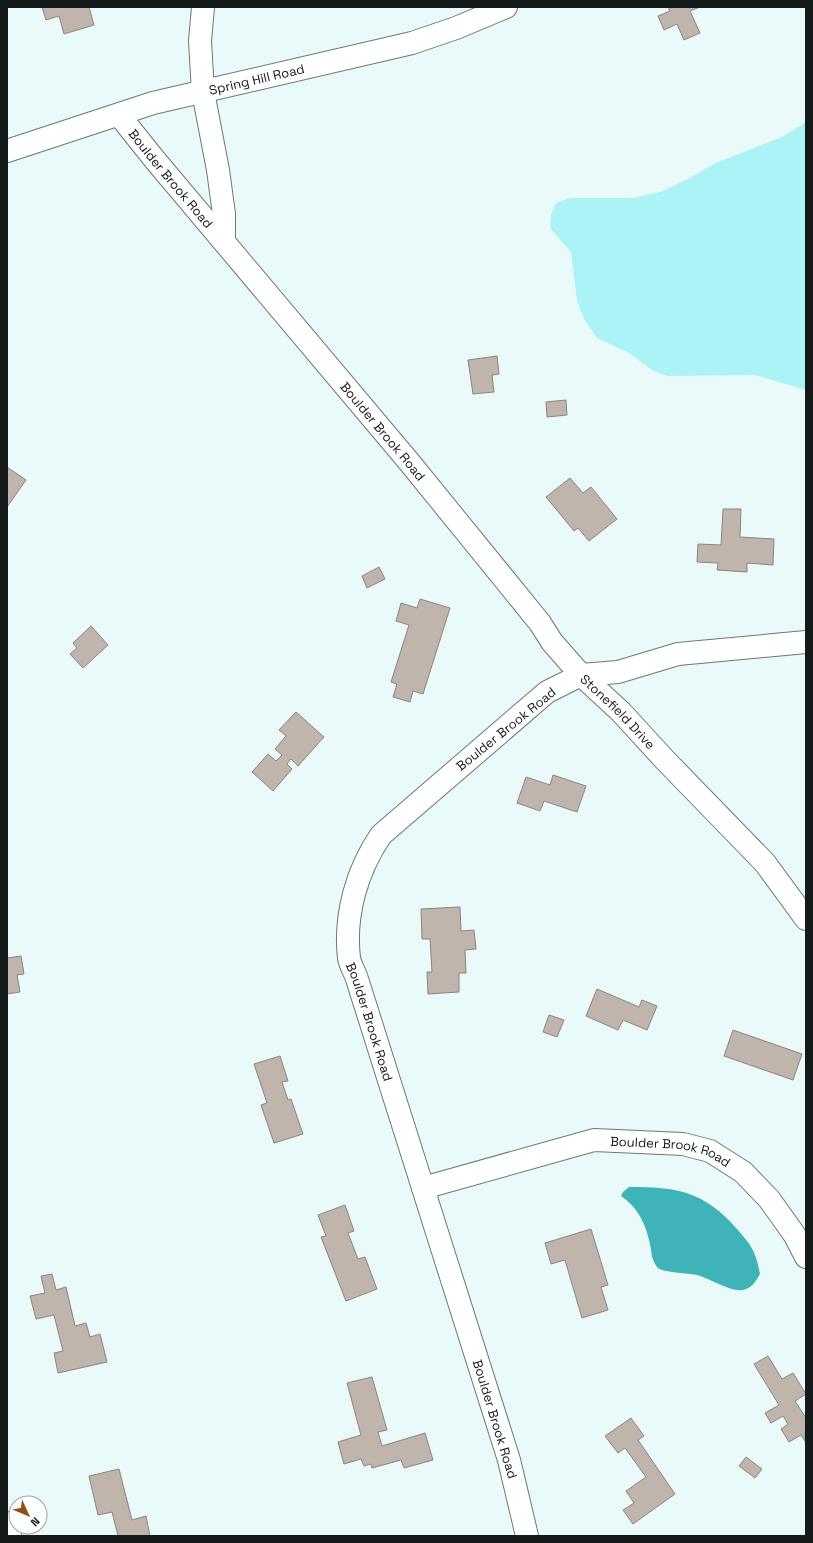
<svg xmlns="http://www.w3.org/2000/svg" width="813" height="1543" viewBox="0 0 813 1543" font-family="'Space Grotesk',sans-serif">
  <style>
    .green { fill: #acf3f6 }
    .water { fill: #3eb3b8 }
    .building { fill: #c0b5ad; stroke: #8e847c }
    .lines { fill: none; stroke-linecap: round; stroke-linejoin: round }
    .street-casing { stroke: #6a7878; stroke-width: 24 }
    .street { stroke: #fff; stroke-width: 22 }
    .labels { text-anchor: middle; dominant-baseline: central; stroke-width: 3; stroke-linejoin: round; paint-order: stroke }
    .street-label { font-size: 13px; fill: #141919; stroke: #fff }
  </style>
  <rect width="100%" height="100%" fill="#eaf9fa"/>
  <path class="green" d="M806,122V390L755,375L667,376L652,370L629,353L597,338L584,319L577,301L571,252L550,228L551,215L556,203L570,198H632L660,192L686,180L716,163L782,137Z"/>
  <path class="water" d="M629,1187C677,1187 704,1191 737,1229C751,1245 756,1251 760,1274C756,1281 752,1288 743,1290C729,1292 712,1279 697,1275C688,1273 662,1273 657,1267C651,1258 652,1254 650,1244C646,1225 638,1207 621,1196L623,1192Z"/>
  <path class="building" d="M42,7H89L94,25L64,34L59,16L46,20Z
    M668,7H700L690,11L700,33L684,40L677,24L664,30L658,16L670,11Z
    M497,356L499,374L492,375L494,392L473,394L468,360Z
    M566,400L567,415L547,417L546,402Z
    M7,467L26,480L7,507Z
    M570,478L583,493L591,487L617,519L589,541L578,528L574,531L546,497Z
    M723,509H741L740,537L774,539L773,565L747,563V572L717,570L718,563L697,562L698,544L721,545Z
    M379,567L385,579L367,588L362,576Z
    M420,599L450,608L423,694L413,691L410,702L393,697L397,684L391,682L409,625L396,621L401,603L417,608Z
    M91,626L108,645L83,668L70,654L77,648L73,643Z
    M296,712L324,737L298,766L291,759L287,764L292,769L273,791L252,772L268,754L276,761L282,755L275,749L286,736L279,730Z
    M553,775L586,786L577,812L544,801L540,811L517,803L526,777L550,785Z
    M460,907L461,931L474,930L476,949L465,950L466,973H459V992L428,994L427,972H432L430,939H422L421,909Z
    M21,956L24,974L17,975L20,992L7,994V958Z
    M597,989L639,1007L642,1000L657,1006L647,1030L623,1020L618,1030L586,1016Z
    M549,1015L564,1020L557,1037L543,1032Z
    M733,1030L802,1054L793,1080L724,1056Z
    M280,1056L288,1081L282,1082L288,1100L291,1099L303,1134L274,1143L261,1105L267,1103L254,1064Z
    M345,1205L354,1231L348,1233L358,1259L365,1257L377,1289L346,1301L321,1237L326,1236L318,1215Z
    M591,1229L608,1285L601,1287L608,1310L582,1318L565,1260L551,1264L545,1243Z
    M52,1274L56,1290L66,1287L75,1326L86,1323L90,1337L100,1334L107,1362L58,1373L54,1353L63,1351L54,1315L36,1319L30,1296L45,1293L41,1276Z
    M768,1356L782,1379L793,1373L806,1394L795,1401L806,1418L805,1441L801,1435L789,1442L781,1429L788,1424L783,1416L771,1423L765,1413L779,1405L754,1364Z
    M372,1377L387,1430L378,1432L382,1446L425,1433L433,1460L404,1468L401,1460L372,1468L371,1464L364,1466L361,1459L344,1464L338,1442L361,1435L347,1383Z
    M631,1418L644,1436L638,1440L675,1494L633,1524L623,1510L634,1503L626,1491L646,1477L625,1448L618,1453L605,1436Z
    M746,1457L762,1469L755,1478L739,1466Z
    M119,1469L132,1520L146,1516L150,1536H118L112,1512L98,1515L89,1476Z"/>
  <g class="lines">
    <defs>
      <g id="street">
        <path d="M203,7L200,41L203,92L218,170L224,214V241"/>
        <path id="s1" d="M119,115L155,160L410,463L540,623L552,642L581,675L547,692L381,835C357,870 344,915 349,958C350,965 355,972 357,979L423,1188"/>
        <path id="s2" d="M7,151L153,103L412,43L456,28L506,7"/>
        <path id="s3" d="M581,675L621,712L665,760L765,863L806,919"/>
        <path d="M581,675L618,672L678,654L806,642"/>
        <path d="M7,1523L10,1536"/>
        <path id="s4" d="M527,1536L509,1460L423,1188L594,1140L683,1144L710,1151L743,1172L769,1199L794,1234L806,1257"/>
      </g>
    </defs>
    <use href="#street" class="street-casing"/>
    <use href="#street" class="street"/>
  </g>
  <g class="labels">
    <g class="street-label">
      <text stroke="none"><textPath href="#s2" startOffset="260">Spring Hill Road</textPath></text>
      <text stroke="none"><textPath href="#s1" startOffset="82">Boulder Brook Road</textPath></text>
      <text stroke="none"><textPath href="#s1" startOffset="412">Boulder Brook Road</textPath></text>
      <text stroke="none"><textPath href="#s3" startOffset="52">Stonefield Drive</textPath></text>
      <text transform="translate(506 729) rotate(-39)">Boulder Brook Road</text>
      <text stroke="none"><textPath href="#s1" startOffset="1180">Boulder Brook Road</textPath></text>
      <text stroke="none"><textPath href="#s4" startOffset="619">Boulder Brook Road</textPath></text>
      <text transform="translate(495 1419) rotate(73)">Boulder Brook Road</text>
    </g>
  </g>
  <rect width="813" height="1543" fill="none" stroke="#141919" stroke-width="16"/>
  <g transform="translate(28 1515) rotate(134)"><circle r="19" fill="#ffffff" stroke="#a1a3a3"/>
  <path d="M0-3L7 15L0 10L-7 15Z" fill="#8e5014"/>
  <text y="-6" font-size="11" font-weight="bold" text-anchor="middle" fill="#141919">N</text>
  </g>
</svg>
